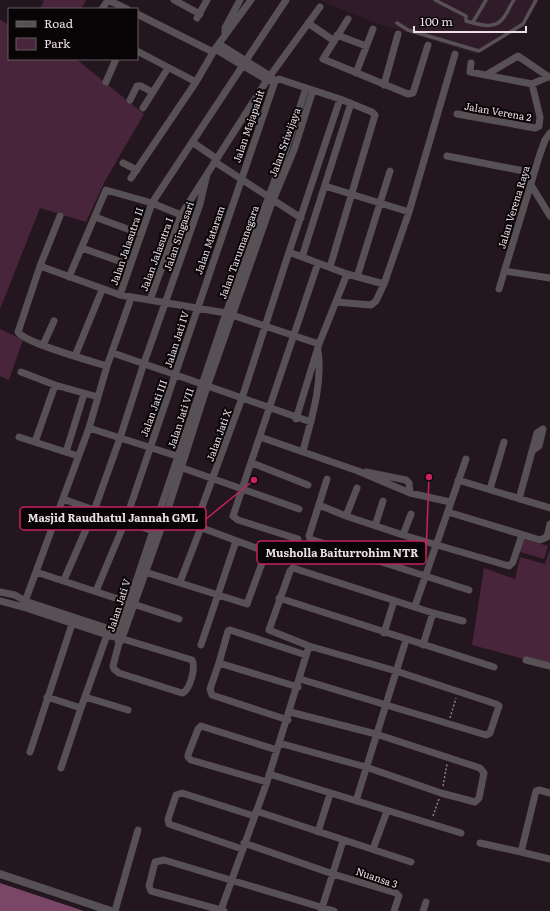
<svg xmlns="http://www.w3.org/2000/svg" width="550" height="911" viewBox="0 0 550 911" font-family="Literata,serif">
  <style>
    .built { fill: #301c28 }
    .green { fill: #48253a }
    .water { fill: #7b4766 }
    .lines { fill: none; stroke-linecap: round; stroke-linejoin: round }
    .path { stroke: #887c82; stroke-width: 1.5; stroke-dasharray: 2 2; stroke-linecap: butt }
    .service { stroke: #575054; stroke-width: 3.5 }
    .minor { stroke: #575054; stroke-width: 7 }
    .tertiary { stroke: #575054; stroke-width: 8 }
    .labels { text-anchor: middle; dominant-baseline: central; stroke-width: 4; stroke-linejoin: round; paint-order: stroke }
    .street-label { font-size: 10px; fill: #e9dfe4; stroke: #090507 }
    .leader { fill: none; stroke: #c42262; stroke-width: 1.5 }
    .callout-dot { fill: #c42262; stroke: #090507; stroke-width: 1.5 }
    .callout { fill: #090507; stroke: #c42262; stroke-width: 1.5 }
    .callout-label { font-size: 11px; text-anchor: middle; font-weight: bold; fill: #e9dfe4 }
  </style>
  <rect width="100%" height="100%" fill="#24161e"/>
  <path class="built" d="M321,0H539L524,26L476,54L379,24L323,2Z"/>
  <path class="green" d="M44,0H86L81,9H40Z
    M0,20L9,25V59H76L144,114L105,181L86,222L40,208L0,309Z
    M0,329L23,340L9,380L0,376Z
    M524,539L548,546L544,559L520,552Z
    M550,549V666L472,645L484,568L515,579L520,557L545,564Z"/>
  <path class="water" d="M0,883L84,911H0Z"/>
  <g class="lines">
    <path class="path" d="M450,718L456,698
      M443,786L447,764
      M433,816L439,799"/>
    <path class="service" d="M435,0L466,16V21C478,24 495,31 504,17C508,12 510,5 514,0
      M473,22L486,0
      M397,23L408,30L479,51L523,24L536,0
      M168,509L188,518"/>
    <path class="minor" d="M174,0L200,14
      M102,9L108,0L127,9
      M137,14L213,52
      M197,18L207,0
      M348,19L323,59L408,94L413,93L428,45
      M308,23L333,40
      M225,35V28L240,0
      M337,35L366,46
      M219,44L270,76L273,79
      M215,49L267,80L275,81L279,79L340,99L372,112L375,115L330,267
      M137,51L196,82
      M471,63L470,72L532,84L550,76
      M356,73L373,29
      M486,75L518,56L549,77
      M106,82L116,59
      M384,85L398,34
      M130,100L137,86H141L152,92
      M143,108L168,68
      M457,114L535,128L539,126L540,117L532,84
      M192,142L217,159
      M447,156L534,173
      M215,162L301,218
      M123,163L137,170
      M131,178L196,82L215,49L251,0
      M531,185L550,216
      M325,186L409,212
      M60,216L40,266L18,332C25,343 91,361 107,366
      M95,217L141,234
      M82,248L130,265
      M289,252L340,99
      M302,257L351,103
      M40,266L120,295L226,313L319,344
      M505,271L550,278
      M69,277L106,190L152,203L181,215
      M357,277L390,171
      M499,289L539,157L545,140L550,133
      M120,295L152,203L286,0
      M131,298L107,366L89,428L23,607L107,635L123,639L192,660C196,667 190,691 182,693L119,673L114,669L113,666L119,643L117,638L226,313L287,147L306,88
      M150,300L181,215L267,80L320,7
      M336,302L371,305L376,301L384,284
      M43,345L54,321
      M113,353L311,422
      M75,356L102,290
      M21,372L55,385L98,397
      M296,419L319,344L347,274
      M89,428L180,457
      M19,437L78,456
      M260,437L358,471L410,493L450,502
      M35,442L55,385
      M303,451C311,420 323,384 318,351
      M66,452L84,394
      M252,463L308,485
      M177,466L299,509
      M366,472L406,480L409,483L410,493
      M327,479L309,536L310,539L469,590
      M458,480L550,508
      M490,489L504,442
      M63,499L156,532
      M519,499L537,433L543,429L539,446L532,451
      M319,505L346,516L403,535L509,566L513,562L522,535
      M202,507L242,398L289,252L347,274L384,284L409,212L455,54
      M448,512L540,540L547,537L550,524
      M346,516L357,488
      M375,526L383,501
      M403,535L411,514
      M298,539L238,520L233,516L318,263
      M142,571L247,604L266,552
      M36,572L179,619
      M64,580L94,511L120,438L144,363L200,204L207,174
      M180,582L200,530L202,528L275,555
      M96,591L125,522L275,81
      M0,592L15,595L25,601L119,632
      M279,598L494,667
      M0,601L23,607
      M415,606L466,459
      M384,633L394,601
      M121,641L168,509L207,387L271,205L294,150L313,90
      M201,645L236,541
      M423,645L433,613
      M526,660L550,666
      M219,663L228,631L230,630L306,655
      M300,679L486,735L490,733L499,706L496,704L396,671L309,646L269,630L290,571L293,568L433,613L463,621
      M47,697L81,708L107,635
      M85,697L128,710
      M288,720L212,695L210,689L219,663L298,687
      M279,743L366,767L441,793L475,802L479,798L484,773L480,768L376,734L290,712
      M30,752L74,618
      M61,768L81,708
      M269,774L461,833
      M267,782L191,760L188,757V755L198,729L201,726L277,750
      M550,793L539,790L536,791L521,852L550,859
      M356,801L406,640
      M256,811L411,862
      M318,832L330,794
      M244,843L333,874L396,893L399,896L394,911
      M480,843L521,852
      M242,849L169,824L168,819L176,795L182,793L254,816
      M373,849L387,811
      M221,910L151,891L149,886L155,862L164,860L334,911
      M115,911L138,830
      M224,911L221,910L267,782L309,646
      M321,911L343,841
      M423,911L426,902"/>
    <path class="tertiary" d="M0,874L111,911"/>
  </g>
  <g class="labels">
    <g class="street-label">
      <text transform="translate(498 111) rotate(10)">Jalan Verena 2</text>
      <text transform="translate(248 126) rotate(-71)">Jalan Majapahit</text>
      <text transform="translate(284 142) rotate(-70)">Jalan Sriwijaya</text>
      <text transform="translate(513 207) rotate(-73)">Jalan Verena Raya</text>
      <text transform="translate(178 236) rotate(-71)">Jalan Singasari</text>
      <text transform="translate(209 240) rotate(-71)">Jalan Mataram</text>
      <text transform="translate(126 246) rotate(-71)">Jalan Jalasutra II</text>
      <text transform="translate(238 252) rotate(-70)">Jalan Tarumanegara</text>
      <text transform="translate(156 254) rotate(-70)">Jalan Jalasutra I</text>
      <text transform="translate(176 339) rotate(-72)">Jalan Jati IV</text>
      <text transform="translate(153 408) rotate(-70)">Jalan Jati III</text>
      <text transform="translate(180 418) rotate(-72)">Jalan Jati VII</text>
      <text transform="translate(218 435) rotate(-70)">Jalan Jati X</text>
      <text transform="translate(118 605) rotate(-72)">Jalan Jati V</text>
      <text transform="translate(377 877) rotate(19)">Nuansa 3</text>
    </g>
  </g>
  <path class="leader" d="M254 480L206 519M429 477L426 553"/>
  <g class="callout-dot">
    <circle cx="254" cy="480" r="4"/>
    <circle cx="429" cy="477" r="4"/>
  </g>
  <g class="callout">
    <rect x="20" y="507" width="186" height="23" rx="4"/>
    <rect x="257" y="541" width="169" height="23" rx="4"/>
  </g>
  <g class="callout-label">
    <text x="113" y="522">Masjid Raudhatul Jannah GML</text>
    <text x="342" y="557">Musholla Baiturrohim NTR</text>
  </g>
  <rect x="8" y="8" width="130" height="52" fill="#090507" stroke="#635c5f"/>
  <rect x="16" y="21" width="20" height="6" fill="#575054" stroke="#635c5f"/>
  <text x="44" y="28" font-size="12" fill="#e9dfe4">Road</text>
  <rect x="16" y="38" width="20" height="12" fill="#48253a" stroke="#635c5f"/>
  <text x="44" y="48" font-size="12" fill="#e9dfe4">Park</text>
  <path d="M414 26v6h112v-6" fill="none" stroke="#e9dfe4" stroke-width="2"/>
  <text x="420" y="26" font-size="12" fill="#e9dfe4" stroke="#090507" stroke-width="3" paint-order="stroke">100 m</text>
</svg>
